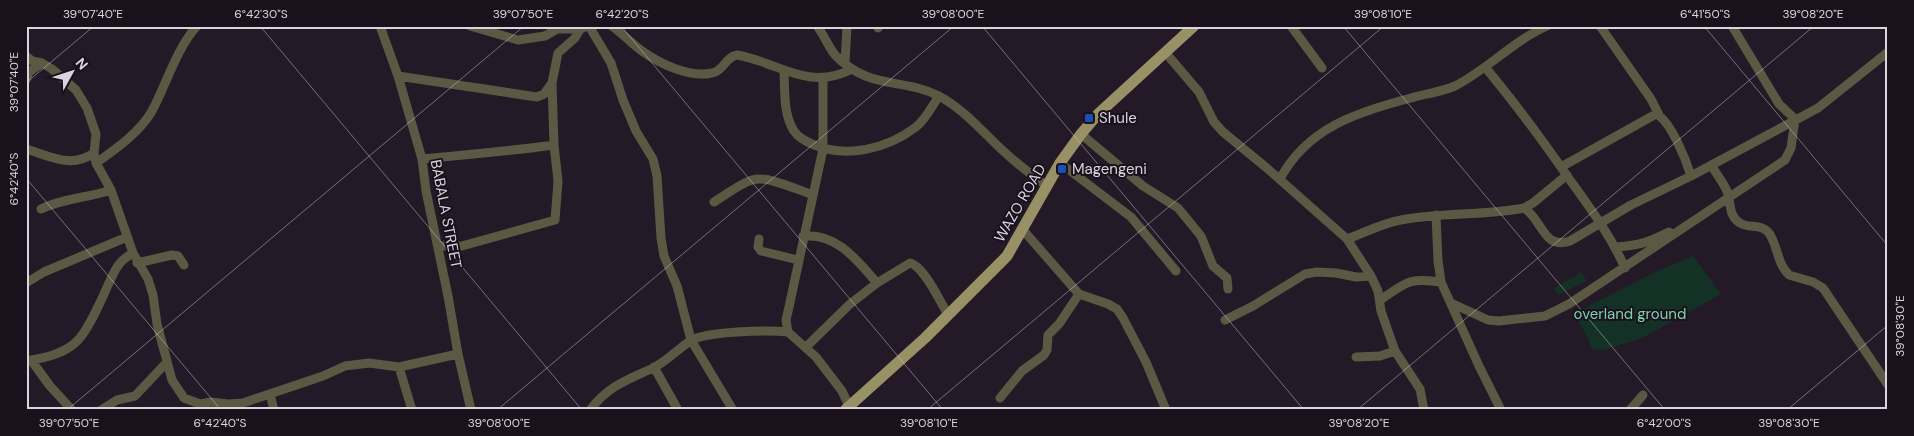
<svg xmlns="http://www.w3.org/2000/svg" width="1914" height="436" viewBox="0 0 1914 436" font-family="'DM Sans',sans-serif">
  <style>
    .green { fill: #133124 }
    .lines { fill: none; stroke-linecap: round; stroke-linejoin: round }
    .minor { stroke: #5b5843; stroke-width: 9 }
    .major { stroke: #979165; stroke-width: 11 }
    .ticks { fill: none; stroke: #dbd4dd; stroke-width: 1; stroke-opacity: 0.45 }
    .transit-dot { fill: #1a4fb4; stroke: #1a111d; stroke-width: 2 }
    .labels { text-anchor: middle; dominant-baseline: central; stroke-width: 4; stroke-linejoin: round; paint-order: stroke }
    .poi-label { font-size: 15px; fill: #dbd4dd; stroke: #1a111d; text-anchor: start }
    .street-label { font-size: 15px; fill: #dbd4dd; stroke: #1a111d }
    .park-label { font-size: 15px; fill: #7cd3ac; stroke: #1a111d }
    .neatline { fill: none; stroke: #dbd4dd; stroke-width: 2 }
    .ticks-label { font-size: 12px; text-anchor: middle; fill: #dbd4dd }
  </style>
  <rect width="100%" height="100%" fill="#241a27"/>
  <path class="green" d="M1693,256L1721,294L1642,338L1604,350L1592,349L1586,334L1575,316L1577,312L1655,272Z
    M1582,272L1586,281L1558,295L1554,288Z"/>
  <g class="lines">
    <path class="minor" d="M380,26L398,76L422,159L426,191L448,296L458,354L471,410
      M470,26L518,40L545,36L557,29H581L585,27
      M589,26L611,63L623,100L636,131L653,159L657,176L661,238L664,256L677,286L691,340L733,410
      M612,26C623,34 632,44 642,51C660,64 690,78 712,73C724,71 725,57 737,55C779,62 807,92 852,69
      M817,26C824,35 828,46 835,55C870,91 902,77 939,96C963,109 981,130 1000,148C1015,162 1030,174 1047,186
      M1291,26L1322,68
      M1600,26L1651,99L1659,115
      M1732,26L1779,104L1795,119
      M878,28L879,26
      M1165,52L1199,92L1214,122L1223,132L1268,169L1347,239L1371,276L1378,291L1381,311L1395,351L1420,389L1424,410
      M26,56L32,61L42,63L52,69L76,90L87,108L96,134L94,153L96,163L111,190L133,253L148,279L153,295L157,324L172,380L184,398L200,404L211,402L228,404L243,403L323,376L345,366L369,363L399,367L458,354
      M845,63L847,26
      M1485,67C1515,103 1543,141 1570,180C1590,208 1611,236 1625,268
      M784,71C785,90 783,114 794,131C798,137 805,141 812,144C846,159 887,149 916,127C926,119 932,106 939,96
      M398,76L537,97L544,94L552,83L558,53L575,38L582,26
      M823,78V149L789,307L786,320L788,332L816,357L842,391L849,406
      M26,80L29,72L42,63
      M1081,134L1143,186L1178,208L1201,236L1213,266L1227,278L1228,289
      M26,149C50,156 71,169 94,153
      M422,159C466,155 510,151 554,145L552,83
      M96,163C116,149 140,132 152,111C167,83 176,49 197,26
      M1060,163L1131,217L1176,271
      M1711,165C1716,173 1722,181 1726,189C1732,201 1727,215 1740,223C1750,229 1761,223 1769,233C1778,246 1777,264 1789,275L1813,282L1823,288L1888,385
      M1561,167L1656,114C1671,121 1686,160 1691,176
      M1280,179C1307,128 1357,112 1411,98C1425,94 1441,92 1455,86C1488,69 1513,41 1547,26
      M714,202C726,195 739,184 752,180C767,175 798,190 813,195
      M1524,208L1533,203L1567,175
      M41,209C63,198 88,198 111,190
      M1436,215L1438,261L1441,282L1479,366L1501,410
      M1023,230L1079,294L1108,304L1117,309L1123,318L1146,362L1166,410
      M803,236C837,233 857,260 877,283
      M759,239L758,247L761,251L798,260
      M1347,239C1364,233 1383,223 1401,220C1442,212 1483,216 1524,208C1543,220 1543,250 1570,241L1631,205L1691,176L1818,108L1888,52
      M438,246H462L555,220L558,181L554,145
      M1616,247C1641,245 1646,243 1669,232
      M137,263L172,255L178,256L184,265
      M26,283L44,272L127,237
      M1380,300C1406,283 1408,277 1441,282
      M1451,303L1488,320L1499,321L1545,316L1569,304L1785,160L1791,148L1795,119
      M1225,320L1253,306L1305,274L1317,272L1336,273L1356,277L1371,276
      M806,347L850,304L877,283L910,263C924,266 941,303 948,315
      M1356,357L1380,356L1395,351
      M31,360L50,386L72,410
      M26,361C44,358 66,354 79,339C88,329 102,299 108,285C115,270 118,261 133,253
      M399,367L412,410
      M654,367L678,410
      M270,394L274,410
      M1000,398L1022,371L1044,355L1047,350L1048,335L1059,324L1079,294
      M101,410L117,400L135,396L167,362
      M590,410C608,386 627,380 653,368C667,361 677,350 690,341C706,331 768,330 788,332
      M1630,410L1643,395"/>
    <path class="major" d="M845,410L925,338L1007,256L1060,163L1081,134L1098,114L1194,26"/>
  </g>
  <path class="ticks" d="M260,26L582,410M621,26L943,410M982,26L1304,410M1343,26L1665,410M1704,26L1888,246M26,83L94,26M26,178L221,410M67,410L524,26M497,410L954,26M927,410L1384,26M1357,410L1814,26M1787,410L1888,325"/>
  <g class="transit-dot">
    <rect x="1084" y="113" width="10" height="10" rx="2.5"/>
    <rect x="1057" y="164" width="10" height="10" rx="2.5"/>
  </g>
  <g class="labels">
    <g class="poi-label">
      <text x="1099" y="118">Shule</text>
      <text x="1072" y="169">Magengeni</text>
    </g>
    <g class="street-label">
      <text transform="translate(1020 203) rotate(-60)">WAZO ROAD</text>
      <text transform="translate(446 214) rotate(79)">BABALA STREET</text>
    </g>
    <g class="park-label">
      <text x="1630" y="314">overland ground</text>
    </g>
  </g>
  <rect width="1914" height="436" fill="none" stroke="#1a111d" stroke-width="55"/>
  <g transform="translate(72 72) rotate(50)" stroke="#1a111d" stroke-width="4" paint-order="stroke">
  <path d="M0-4L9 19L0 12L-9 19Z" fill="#dbd4dd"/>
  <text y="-8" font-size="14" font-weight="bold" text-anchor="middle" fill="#dbd4dd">N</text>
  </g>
  <rect x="28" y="28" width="1858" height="380" class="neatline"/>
  <g class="ticks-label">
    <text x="93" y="18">39°07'40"E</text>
    <text x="261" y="18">6°42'30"S</text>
    <text x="523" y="18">39°07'50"E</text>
    <text x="622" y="18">6°42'20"S</text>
    <text x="953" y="18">39°08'00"E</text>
    <text x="1383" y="18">39°08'10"E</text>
    <text x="1705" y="18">6°41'50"S</text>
    <text x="1813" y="18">39°08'20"E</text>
    <text transform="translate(14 82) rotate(-90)" y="4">39°07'40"E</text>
    <text transform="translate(14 179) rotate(-90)" y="4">6°42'40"S</text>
    <text transform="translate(1900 326) rotate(-90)" y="4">39°08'30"E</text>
    <text x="69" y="427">39°07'50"E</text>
    <text x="220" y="427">6°42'40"S</text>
    <text x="499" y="427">39°08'00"E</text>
    <text x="929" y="427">39°08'10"E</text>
    <text x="1359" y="427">39°08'20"E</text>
    <text x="1664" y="427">6°42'00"S</text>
    <text x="1789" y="427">39°08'30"E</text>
  </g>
</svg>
